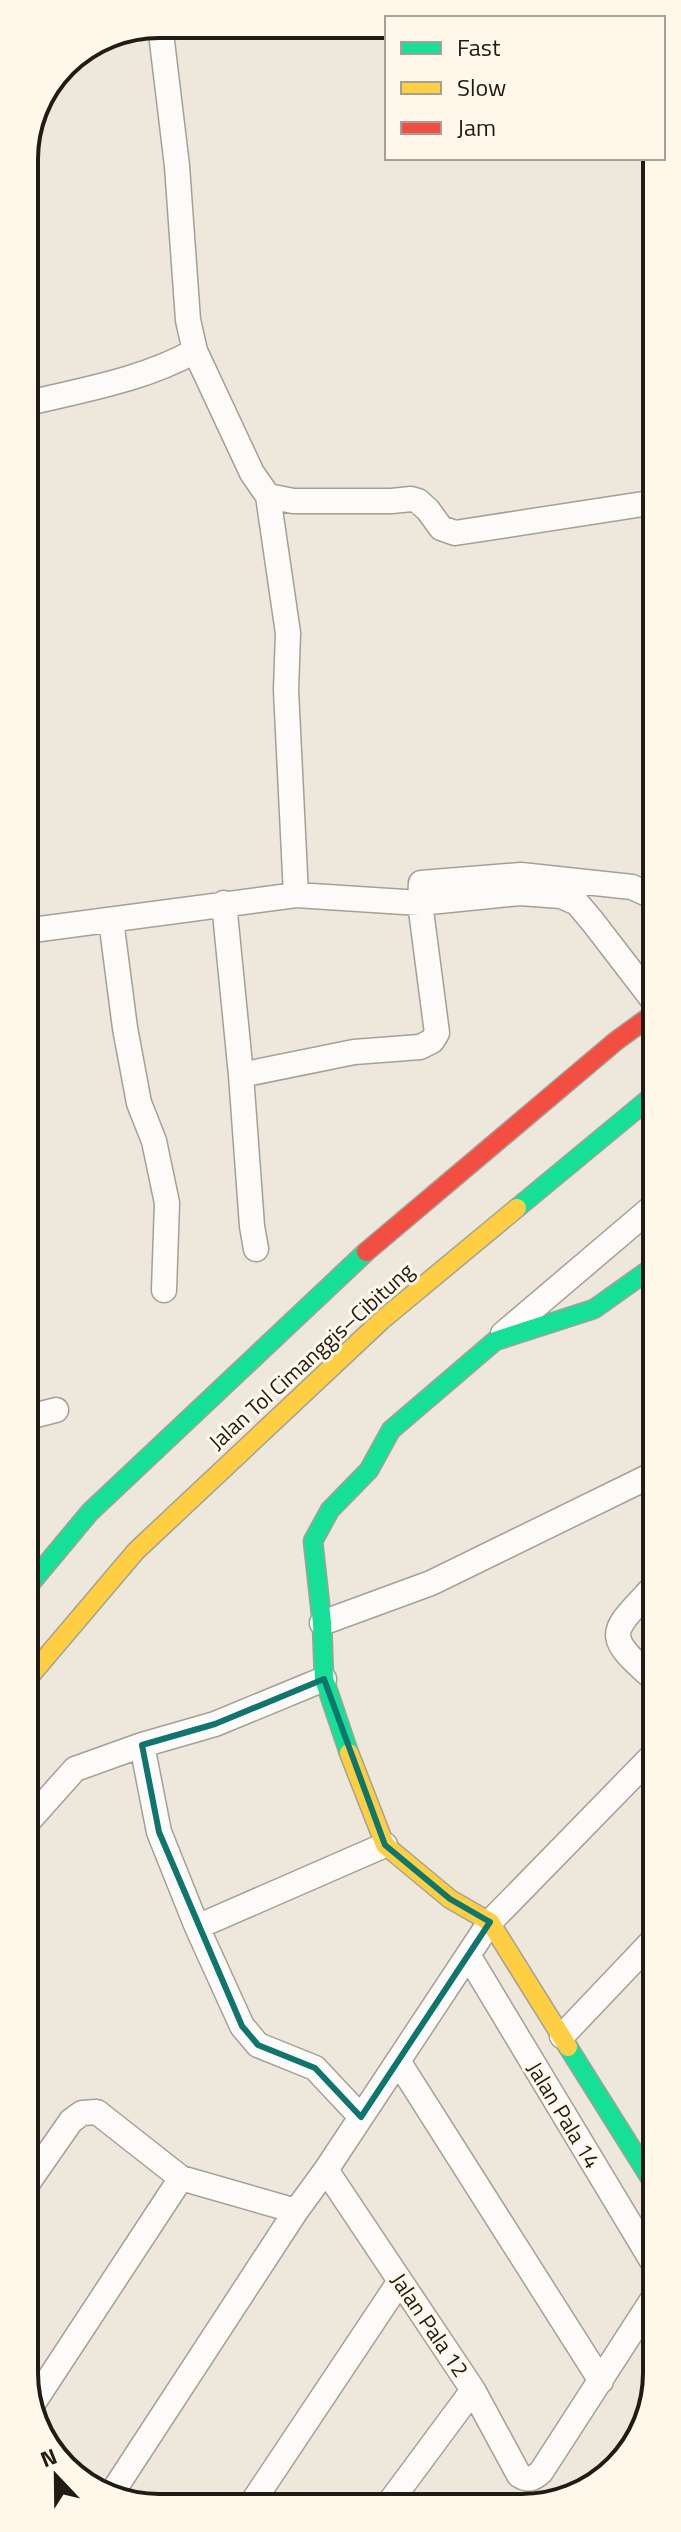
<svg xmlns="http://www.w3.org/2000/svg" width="681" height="2532" viewBox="0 0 681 2532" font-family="'Titillium Web',sans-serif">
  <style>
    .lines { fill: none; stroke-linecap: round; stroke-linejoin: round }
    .street-casing { stroke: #a4a097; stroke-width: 27 }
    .fast-casing { stroke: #a4a097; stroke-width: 21 }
    .slow-casing { stroke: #a4a097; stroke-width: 21 }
    .jam-casing { stroke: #a4a097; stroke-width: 21 }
    .street { stroke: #fcfbfa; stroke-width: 24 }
    .fast { stroke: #16e098; stroke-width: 18 }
    .slow { stroke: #ffcf43; stroke-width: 18 }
    .jam { stroke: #f24e42; stroke-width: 18 }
    .marked { fill: none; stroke: #0f766e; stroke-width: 6; stroke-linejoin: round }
    .labels { text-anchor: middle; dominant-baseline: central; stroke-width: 6; stroke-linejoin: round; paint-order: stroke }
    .street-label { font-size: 22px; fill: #201c15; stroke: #fef7ea }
    .rim { fill: none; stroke: #201c15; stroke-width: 4 }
  </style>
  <rect width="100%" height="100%" fill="#ede7dc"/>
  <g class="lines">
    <defs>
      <path id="street" d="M161,33L177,166L188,320L195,351L252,473L268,496L293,501H392L411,499L418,501L428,510L441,528L455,533L656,502
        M24,404C82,390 143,380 195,351
        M268,496L288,633L286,690L296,895
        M224,903L241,1075L252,1226L256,1249
        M111,920L125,1028L139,1103L154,1141L167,1203L164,1290
        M25,931L296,895L420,903L421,883L521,875L632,887L656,898
        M241,1075L354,1052L420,1047L432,1041L437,1033L420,903L520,893L561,896L577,903L593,922L656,1004
        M503,1334L656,1204
        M25,1418L56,1410
        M656,1584C610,1634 601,1633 656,1681
        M322,1623L431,1583L656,1473
        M142,1745L159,1832L197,1927L242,2026L258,2045L315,2068L361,2117
        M25,1825L75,1769L142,1745L215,1724L324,1679
        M197,1927L385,1845
        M468,1955L654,2264L657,2275
        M562,2036L657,1936
        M398,2061L601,2381
        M326,2170L473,2390L519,2475C528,2481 533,2479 541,2472L656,2294L657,2285
        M25,2187L71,2121L82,2113L97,2112L181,2178L296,2211
        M32,2405L181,2178
        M112,2493L296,2211L326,2170L490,1922L656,1752
        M250,2506L400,2281
        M387,2506L473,2390"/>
      <path id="fast" d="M517,1208L656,1093
        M25,1590L90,1512L366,1252
        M349,1753L324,1679L322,1623L313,1541L330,1510L369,1470L391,1430L495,1341L594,1309L656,1265
        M568,2047L657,2189"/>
      <path id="slow" d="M25,1682L136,1551L382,1320L517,1208
        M349,1753L385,1845L450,1899L490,1922L568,2047"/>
      <path id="jam" d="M366,1252L616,1041L656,1012"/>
    </defs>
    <use href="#street" class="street-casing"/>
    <use href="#fast" class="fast-casing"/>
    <use href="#slow" class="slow-casing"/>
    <use href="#jam" class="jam-casing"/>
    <use href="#street" class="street"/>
    <use href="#fast" class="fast"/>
    <use href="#slow" class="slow"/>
    <use href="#jam" class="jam"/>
  </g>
  <path class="marked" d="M324,1679L385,1845L450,1899L490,1922L361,2117L315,2068L258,2045L242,2026L159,1832L142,1745L215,1724Z"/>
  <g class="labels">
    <g class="street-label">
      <text transform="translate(311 1356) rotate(-42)">Jalan Tol Cimanggis–Cibitung</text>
      <text transform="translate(564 2115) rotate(59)">Jalan Pala 14</text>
      <text transform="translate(430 2325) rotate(56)">Jalan Pala 12</text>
    </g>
  </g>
  <path d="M0 0H681V2532H0ZM159 38H522A121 121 0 0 1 643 159V2373A121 121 0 0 1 522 2494H159A121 121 0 0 1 38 2373V159A121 121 0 0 1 159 38Z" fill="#fef7ea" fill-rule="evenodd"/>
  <path class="rim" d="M159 38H522A121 121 0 0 1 643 159V2373A121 121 0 0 1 522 2494H159A121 121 0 0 1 38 2373V159A121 121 0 0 1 159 38Z"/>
  <rect x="385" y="16" width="280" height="144" fill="#fef7ea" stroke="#a59f95" stroke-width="2"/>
  <rect x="401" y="42" width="40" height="12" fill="#16e098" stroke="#a59f95" stroke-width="2"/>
  <text x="457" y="56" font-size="24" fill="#201c15">Fast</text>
  <rect x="401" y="82" width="40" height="12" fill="#ffcf43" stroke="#a59f95" stroke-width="2"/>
  <text x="457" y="96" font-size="24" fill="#201c15">Slow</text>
  <rect x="401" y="122" width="40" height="12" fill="#f24e42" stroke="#a59f95" stroke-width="2"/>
  <text x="457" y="136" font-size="24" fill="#201c15">Jam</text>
  <g transform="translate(56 2476) rotate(338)" stroke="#fef7ea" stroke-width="6" paint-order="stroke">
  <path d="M0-6L14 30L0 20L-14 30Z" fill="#201c15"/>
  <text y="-12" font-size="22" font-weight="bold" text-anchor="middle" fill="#201c15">N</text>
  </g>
</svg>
